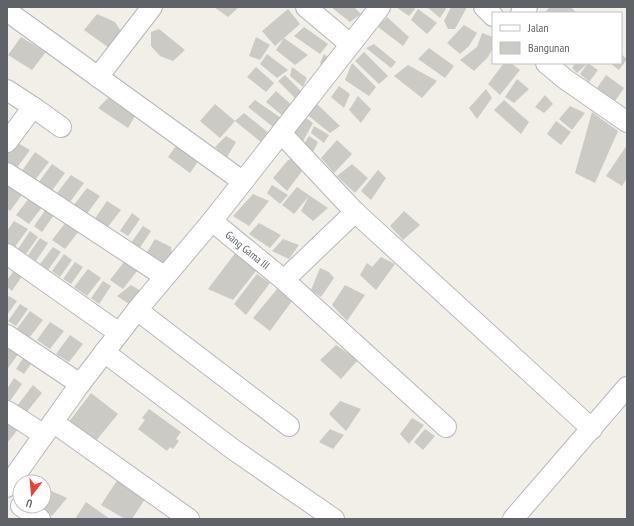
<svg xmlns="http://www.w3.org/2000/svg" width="634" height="526" viewBox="0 0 634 526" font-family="'PT Sans Narrow',sans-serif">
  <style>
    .building { fill: #cccac5 }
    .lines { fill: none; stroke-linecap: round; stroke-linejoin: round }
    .minor-casing { stroke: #b5b8bc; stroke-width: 22 }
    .minor { stroke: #fff; stroke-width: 20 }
    .labels { text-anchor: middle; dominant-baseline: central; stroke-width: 3.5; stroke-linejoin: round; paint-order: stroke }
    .street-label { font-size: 11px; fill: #5f6368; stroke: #fff }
  </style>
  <rect width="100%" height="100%" fill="#f1efe8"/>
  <path class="building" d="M214,7H239L228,17Z
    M331,7H354L361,14L350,22Z
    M396,7H413L415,9L409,16Z
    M427,7H447L440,18Z
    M451,7H467L455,29H448L444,21Z
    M550,7H571L577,13H544Z
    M288,9L300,24L275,46L262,31Z
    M418,9L437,23L427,34L411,20Z
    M97,14L115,22L124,36L112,50L84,30Z
    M387,17L409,37L403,46L378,27Z
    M464,25L477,33L469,46L460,54L447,43Z
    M304,27L328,44L320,54L294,36Z
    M159,29L185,50L173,61L160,56L151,46V32Z
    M482,33L493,37V48L488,57L474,71L460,60L477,47Z
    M21,37L46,52L32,70L8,55Z
    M256,37L270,45L260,60L249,56Z
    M284,38L308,55L295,65L276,50Z
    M374,44L396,62L391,68L366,48Z
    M429,48L454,66L445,78L418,59Z
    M364,52L388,76L379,84L355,61Z
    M267,54L288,70L277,78L260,64Z
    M324,54L332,61L327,69L320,63Z
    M621,54L627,59L619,70L610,63H621Z
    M352,63L376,87L369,96L345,80Z
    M504,63H511L520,70L500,95L488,84Z
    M575,63H588L577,73L572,68Z
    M588,63L598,70L589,82L580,74Z
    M408,65L437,81L422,98L394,76Z
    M256,67L274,83L266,92L247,77Z
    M292,67L307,78L303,87L290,76Z
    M285,75L302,92L295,98L278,81Z
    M606,75L624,88L615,101L597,88Z
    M517,79L529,89L514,103L505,97Z
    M339,86L350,94L344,108L331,97Z
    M486,89L492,98L477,119L469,108Z
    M276,91L294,107L283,116L266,102Z
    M545,95L553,104L544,113L535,107Z
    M358,96L371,109L361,123L349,110Z
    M108,98L135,116L128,128L98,108Z
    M255,100L281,118L273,127L248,107Z
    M504,100L529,122L521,134L494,110Z
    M315,102L340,126L330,133L305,113Z
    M215,104L235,121L220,138L200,121Z
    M570,106L585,113L572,130L559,119Z
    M592,112L618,131L595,183L575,173Z
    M244,113L270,134L262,143L235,121Z
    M302,115L313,123L302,143L291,129Z
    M556,121L571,132L561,145L547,134Z
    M314,126L329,135L324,143L311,133Z
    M226,136L236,142L227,157L215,147Z
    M309,136L318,142L313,152L304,144Z
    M337,140L352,154L334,173L321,158Z
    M16,142L30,150L16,169L7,163V155Z
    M627,145V178L622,186L606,176Z
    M176,146L199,160L190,173L168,157Z
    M35,152L49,162L35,180L22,171Z
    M295,158L306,166L287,191L273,178L288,160Z
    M52,164L65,173L51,192L38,183Z
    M352,164L368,178L355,193L337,176Z
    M378,170L386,178L371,200L361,191Z
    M71,175L84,183L70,202L57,193Z
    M10,184L24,192L10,211L7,209V188Z
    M272,185L288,195L280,204L267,193Z
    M297,187L328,208L313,221L301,211L309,196L294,214L282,205Z
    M87,188L100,196L86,215L73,206Z
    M253,194L269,201L249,226L233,216Z
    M30,197L43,206L29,224L16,215Z
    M107,201L121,210L107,228L94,220Z
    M46,209L54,215L42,232L34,226Z
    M404,211L420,225L403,240L390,226Z
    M132,213L140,219L128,236L120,231Z
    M14,221L28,229L14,248L7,243V231Z
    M66,222L79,231L65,249L52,240Z
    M259,223L281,235L270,248L249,234Z
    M143,226L151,231L139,249L131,243Z
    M30,231L38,237L26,254L18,249Z
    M40,238L48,243L36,261L28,255Z
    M155,239L171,247L172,256L165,263L144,257Z
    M283,239L299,245L289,259L272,251Z
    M53,247L61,252L48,270L40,264Z
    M236,252L259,267L233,300L208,289Z
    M64,254L72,260L60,277L52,271Z
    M381,257L395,264L376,290L360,275L367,263L372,267Z
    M75,262L83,267L71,284L63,279Z
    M124,262L137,271L123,289L110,280Z
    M16,268L24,273L12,291L7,287V280Z
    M320,268L329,272L334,278L321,297L311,290Z
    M88,269L101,278L87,296L74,287Z
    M257,274L270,283L246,315L234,304Z
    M103,281L111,286L99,304L91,298Z
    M131,285L144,293L132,306L117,296Z
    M345,285L365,295L347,321L332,305Z
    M278,288L295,297L270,331L253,318Z
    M9,296L17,301L7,315V299Z
    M20,304L28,309L16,326L8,321Z
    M30,311L43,320L29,338L16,330Z
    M50,322L64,331L50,349L37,340Z
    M70,335L83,344L69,362L56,354Z
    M7,343L22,349L8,368L7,367Z
    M336,345L358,360L341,379L320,360Z
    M28,351L36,357L24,374L16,369Z
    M14,378L22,384L10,401L7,399V389Z
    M33,385L42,393L26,413L17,406Z
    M91,393L118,414L95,442L68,423Z
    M340,401L361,409L346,431L329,414Z
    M149,409L181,432L176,439L179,441L173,449L170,447L167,451L138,429L145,420L142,418Z
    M7,418L20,427L7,443Z
    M412,418L424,425L409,444L400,434Z
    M330,429L344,435L333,449L319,442Z
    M425,429L435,436L423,450L414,442Z
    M120,476L147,496L132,519H125L101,505Z
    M45,488L67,498L52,516L35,506H44Z
    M86,502L110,519H75Z"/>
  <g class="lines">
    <defs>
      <g id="minor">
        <path d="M306,7L350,44"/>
        <path d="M484,7L493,16"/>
        <path d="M7,11L242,181"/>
        <path d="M521,13L527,7"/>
        <path d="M546,63L565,79L627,122"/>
        <path d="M98,77L152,7"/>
        <path d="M7,90L33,107L7,142"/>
        <path d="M33,107L61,127"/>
        <path d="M281,133L355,212L284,280"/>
        <path d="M7,173L164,276"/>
        <path d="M355,212L592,429"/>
        <path id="s1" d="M212,221L284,280L446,427"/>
        <path d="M7,254L119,333"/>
        <path d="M137,310L289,426"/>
        <path d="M7,335L80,384"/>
        <path d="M104,352L234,450L334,519"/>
        <path d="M7,411L44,435"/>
        <path d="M53,422L189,519"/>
        <path d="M7,487L80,384L137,310L212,221L380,7"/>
        <path d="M21,506L40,519"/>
        <path d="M513,519L627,387"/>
      </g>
    </defs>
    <use href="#minor" class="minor-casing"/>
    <use href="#minor" class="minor"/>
  </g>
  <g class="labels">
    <g class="street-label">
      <text stroke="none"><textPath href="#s1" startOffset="46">Gang Gama III</textPath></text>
    </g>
  </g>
  <rect width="634" height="526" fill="none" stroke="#5f6368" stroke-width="16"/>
  <rect x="492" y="12" width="130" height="52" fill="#ffffff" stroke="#bfc1c3"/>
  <rect x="500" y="25" width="20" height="6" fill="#ffffff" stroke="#bfc1c3"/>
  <text x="528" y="32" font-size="12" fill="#5f6368">Jalan</text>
  <rect x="500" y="42" width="20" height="12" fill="#cccac5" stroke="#bfc1c3"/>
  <text x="528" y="52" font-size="12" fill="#5f6368">Bangunan</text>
  <g transform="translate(32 494) rotate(196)"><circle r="19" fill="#ffffff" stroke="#bfc1c3"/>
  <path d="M0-3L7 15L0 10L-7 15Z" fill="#ea4335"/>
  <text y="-6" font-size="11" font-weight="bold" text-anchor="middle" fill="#5f6368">U</text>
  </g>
</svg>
